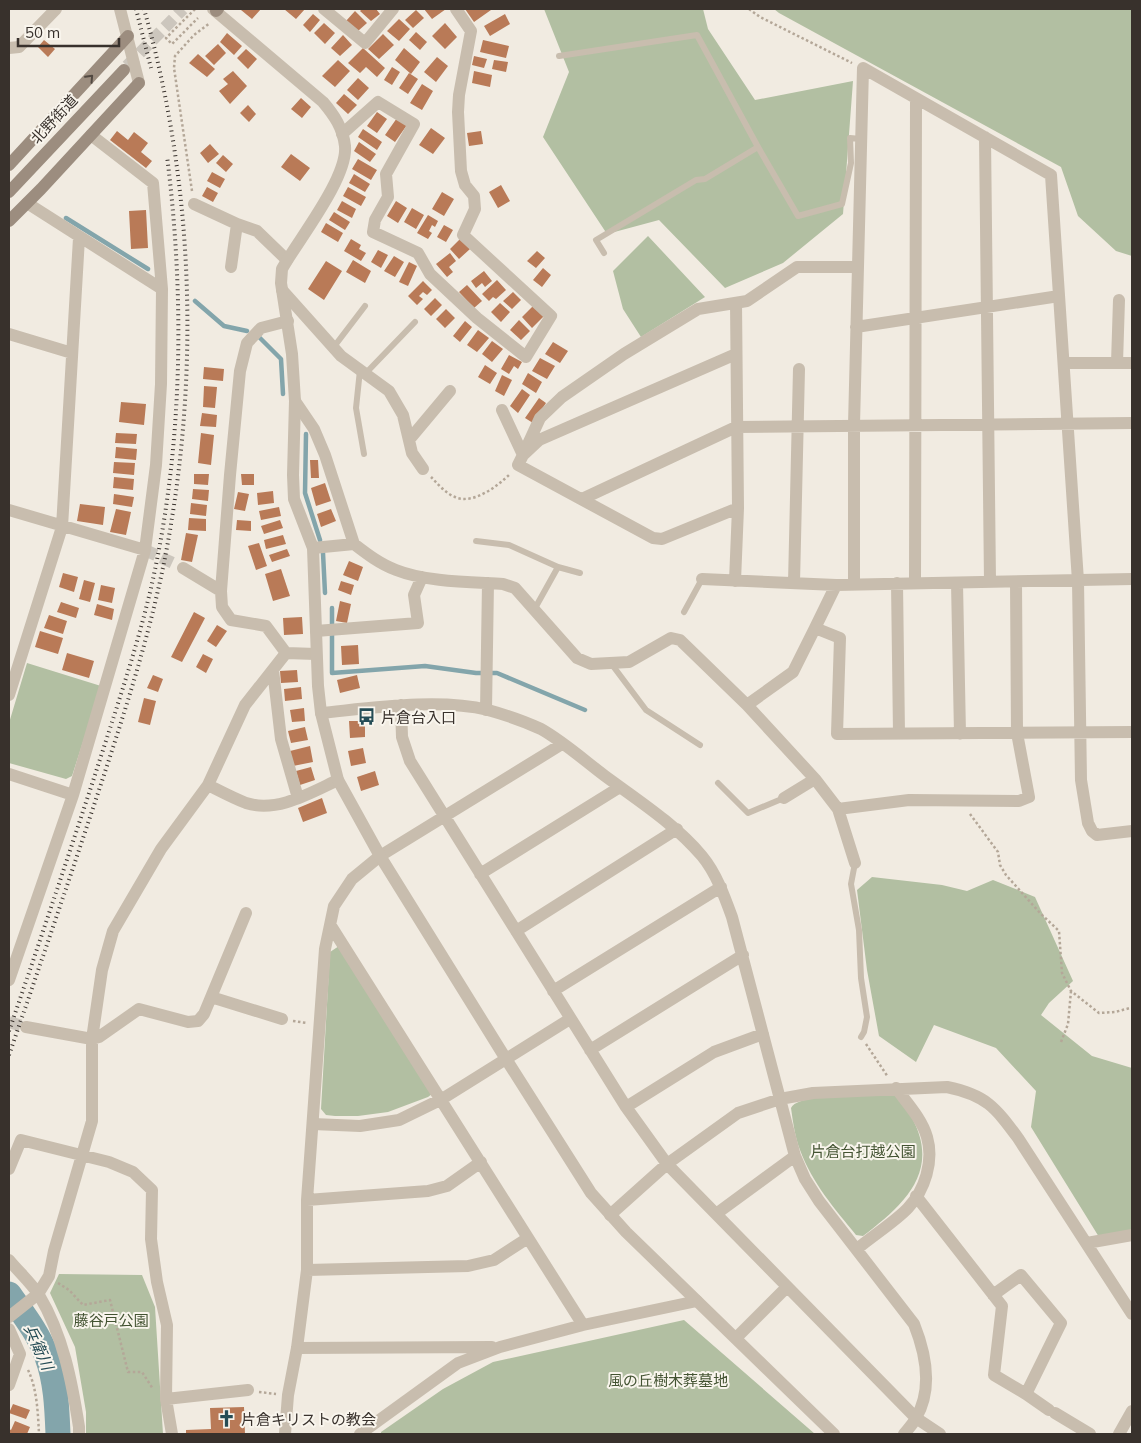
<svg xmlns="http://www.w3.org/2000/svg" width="1141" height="1443" viewBox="0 0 1141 1443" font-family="Mulish,'Noto Sans JP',sans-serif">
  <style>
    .green { fill: #b2bfa2 }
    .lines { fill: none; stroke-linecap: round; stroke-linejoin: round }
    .stream { stroke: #83a5ab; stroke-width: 4.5 }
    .river { stroke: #83a5ab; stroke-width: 25 }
    .building { fill: #b97a57 }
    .minor-tunnel { stroke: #ccc6bd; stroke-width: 12; stroke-dasharray: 12 6; stroke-linecap: butt }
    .secondary-tunnel { stroke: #ccc6bd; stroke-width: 12; stroke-dasharray: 12 6; stroke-linecap: butt }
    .path { stroke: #b4a798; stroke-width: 2.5; stroke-dasharray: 2.5 2.5; stroke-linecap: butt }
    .service { stroke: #c8bdae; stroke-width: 6 }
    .minor { stroke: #c8bdae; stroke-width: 12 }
    .tertiary { stroke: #c8bdae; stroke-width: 12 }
    .secondary { stroke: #9c8d7f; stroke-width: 12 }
    .rail { stroke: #38312c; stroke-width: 4; stroke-dasharray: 1 4; stroke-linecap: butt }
    .oneway { stroke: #514841 }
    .labels { text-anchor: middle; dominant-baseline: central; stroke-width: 4; stroke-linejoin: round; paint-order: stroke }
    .street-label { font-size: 15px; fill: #38312c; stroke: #f9f5ed }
    .poi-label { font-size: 15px; fill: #38312c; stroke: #f9f5ed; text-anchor: start }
    .park-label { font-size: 15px; fill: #435332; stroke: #f9f5ed }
    .water-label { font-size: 16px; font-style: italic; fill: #254c55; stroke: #f9f5ed }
  </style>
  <rect width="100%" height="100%" fill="#f1ebe1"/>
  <path class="green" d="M544,9H703L708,29L755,100L853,81L843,214L783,263L725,288L659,220L607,234L543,137L569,72Z
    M774,9H1132V256L1116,251L1078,216L1061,167L779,13Z
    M648,236L705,297L641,337L623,309L613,271Z
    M27,663L101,686L72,776L66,779L9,763V723Z
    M872,877L942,885L967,891L993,880L1035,897L1073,981L1049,1003L1041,1015L1092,1056L1132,1068V1231L1099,1237L1031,1127L1036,1091L996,1048L934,1025L916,1062L879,1036L867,970L857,890Z
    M339,946L432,1094L428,1097L388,1112L358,1116H335L326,1115L321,1109L330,952Z
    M896,1095C903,1105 911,1114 915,1124C939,1176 899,1208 863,1236L856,1235C835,1209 812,1183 800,1150C795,1137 793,1122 791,1108C798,1092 878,1095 896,1095Z
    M59,1274L142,1275L155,1307L163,1434H86V1412L75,1347L50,1293Z
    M684,1320L815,1434H381V1432L443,1389L493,1362Z"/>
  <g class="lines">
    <path class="stream" d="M66,218L148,269
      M195,301L224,326L247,331
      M260,338L281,359L283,394
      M306,434L305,493L320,540
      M323,553L325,593
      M332,608V673L425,666L476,673H497L585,710"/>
    <path class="river" d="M9,1294C23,1314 39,1334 47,1357C56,1381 57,1409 58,1434"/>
  </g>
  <path class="building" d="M241,9H261L252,19L241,10Z
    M284,9H305L296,19Z
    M362,9H376L380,14L371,21L360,11Z
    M424,9H446L432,19Z
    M465,9H490L491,10L474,22Z
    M416,10L424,18L413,28L405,20Z
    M355,11L367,23L358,31L346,21Z
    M313,14L320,20L310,32L303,25Z
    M505,14L510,24L490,36L484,26Z
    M399,19L410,29L399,41L387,31Z
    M324,23L335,33L325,44L314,33Z
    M445,23L457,37L445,49L432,36Z
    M416,32L427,42L420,50L409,40Z
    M227,33L242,46L234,55L220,42Z
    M383,34L394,45L379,59L368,49Z
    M343,35L352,45L340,56L331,48Z
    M44,40L55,49L48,57L38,47Z
    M483,40L509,46L506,58L480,52Z
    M218,44L226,53L214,65L205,56Z
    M363,48L385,68L377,77L366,67L360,73L348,63Z
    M404,48L420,62L411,74L395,60Z
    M246,49L257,59L248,69L237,58Z
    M198,54L215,69L207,77L189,63Z
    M474,56L487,59L484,68L472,65Z
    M437,57L448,66L436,82L424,72Z
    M338,60L350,71L335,87L322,76Z
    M494,60L508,62L506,72L492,69Z
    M392,67L400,72L392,85L384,80Z
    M233,71L247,86L230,104L219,91L228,84L223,79Z
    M474,71L492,75L490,87L472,83Z
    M409,73L418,79L408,94L399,88Z
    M358,78L369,88L358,100L347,90Z
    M422,84L433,91L422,110L410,103Z
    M344,94L357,105L348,114L336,103Z
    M301,98L311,107L302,118L291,109Z
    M248,105L256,114L249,122L240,113Z
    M377,112L387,119L377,133L367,126Z
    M397,118L407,125L395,142L385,135Z
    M431,128L445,138L433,154L419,145Z
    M363,129L382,142L377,150L358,137Z
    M117,131L128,140L134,132L148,143L141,152L152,161L146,168L110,140Z
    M481,131L483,144L469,146L467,133Z
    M359,142L376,154L370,162L354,151Z
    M210,144L219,154L208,163L200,153Z
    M291,154L310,168L300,181L281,167Z
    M223,155L233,164L226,172L216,163Z
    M358,159L377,170L371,180L352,169Z
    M212,172L225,179L220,188L207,181Z
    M354,174L370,184L365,192L349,183Z
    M501,185L510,201L498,208L489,192Z
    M207,187L218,193L213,202L202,196Z
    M348,187L366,197L361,206L343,196Z
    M442,192L454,199L444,216L432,209Z
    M342,201L356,209L352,218L337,210Z
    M396,201L407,208L398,223L387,216Z
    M412,208L424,215L416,229L404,222Z
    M146,210L148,248L131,249L129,211Z
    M334,212L350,222L345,230L329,220Z
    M428,215L438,221L435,227L432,225L429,231L432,233L428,239L417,233Z
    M326,223L343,233L338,242L321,232Z
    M444,225L453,230L446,242L437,237Z
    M351,239L361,245L359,249L366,253L361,261L344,251Z
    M460,239L470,249L459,259L450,249Z
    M378,250L388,255L381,268L371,262Z
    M537,251L545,258L536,268L527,261Z
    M450,253L456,261L449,267L453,272L447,277L436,264Z
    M394,256L404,262L395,277L384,271Z
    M353,260L371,271L365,283L346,272Z
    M326,261L342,271L324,300L308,289Z
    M409,262L417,266L408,286L399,282Z
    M543,268L551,275L542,287L533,280Z
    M484,271L492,281L485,287L482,283L476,288L471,281Z
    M497,280L506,290L496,299L493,297L489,301L482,294Z
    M423,281L432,290L427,295L423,292L419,296L423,299L417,305L408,296Z
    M467,285L482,301L474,308L459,292Z
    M513,292L521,300L512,309L503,301Z
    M435,298L442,305L431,316L424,309Z
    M500,303L510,312L501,322L491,312Z
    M534,305L544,316L532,328L522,317Z
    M446,309L455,318L445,328L436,319Z
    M519,320L530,331L521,340L510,330Z
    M465,321L472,327L460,342L453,336Z
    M478,330L489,338L477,352L467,345Z
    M492,341L503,349L492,362L482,354Z
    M553,342L568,351L560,363L545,354Z
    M509,355L522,362L518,369L514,366L509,374L501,369Z
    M540,358L555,366L547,379L532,371Z
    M485,365L497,373L490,384L478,377Z
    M204,367L224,369L223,381L203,379Z
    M528,373L542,382L536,393L522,384Z
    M502,375L512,380L504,396L495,391Z
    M204,386L217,387L215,408L203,407Z
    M522,389L530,395L518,413L510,406Z
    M539,398L546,403L533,423L525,418Z
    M121,402L146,404L144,425L119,422Z
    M202,413L217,415L216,427L200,426Z
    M116,433L137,434L136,444L115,443Z
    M201,433L214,435L211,465L198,463Z
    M116,447L137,449L136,460L115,458Z
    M310,460H318L319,478H311Z
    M114,462L135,463L134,475L113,473Z
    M194,474H209L208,485L194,484Z
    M241,474H254V485H242Z
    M114,477L134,479L133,490L113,488Z
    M325,483L331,501L316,506L311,488Z
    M193,489L209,490L208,501L192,499Z
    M273,491L274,503L258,505L257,493Z
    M238,492L249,494L245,511L234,509Z
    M114,494L134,497L132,507L113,504Z
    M191,503L207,505L206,516L190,514Z
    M80,504L105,507L103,525L77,521Z
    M279,507L281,516L261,520L259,511Z
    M116,509L131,512L126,535L110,532Z
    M331,509L336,521L321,527L317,514Z
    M189,518L206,519V531L188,530Z
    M237,520L251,521V531L236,530Z
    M280,520L283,528L264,534L261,526Z
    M186,533L198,535L192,562L181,560Z
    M283,535L286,544L266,549L264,540Z
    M259,543L267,566L256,570L248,546Z
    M287,549L290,556L272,562L269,555Z
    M349,561L363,567L358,581L343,575Z
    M281,569L290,596L273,601L265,574Z
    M63,573L78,577L74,592L59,587Z
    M84,580L95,583L90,602L79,599Z
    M341,581L354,585L351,595L338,590Z
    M101,585L115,588L112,603L98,600Z
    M340,601L351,604L347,623L336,621Z
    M61,602L79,608L76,618L57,612Z
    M97,604L114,609L112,620L94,615Z
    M194,612L205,618L182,662L171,657Z
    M49,615L67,621L63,634L44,628Z
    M302,617L303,634L284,635L283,618Z
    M217,625L227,631L216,647L207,641Z
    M40,631L63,638L58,654L35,647Z
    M358,645L359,664L342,665L341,646Z
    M67,653L94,661L89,678L62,670Z
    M203,654L213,659L206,673L196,667Z
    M297,670L298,682L281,683L280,671Z
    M153,675L163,679L158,692L147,688Z
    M357,675L360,688L340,693L337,680Z
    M301,687L302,699L285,701L284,689Z
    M144,698L156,701L150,725L138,722Z
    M304,708L305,721L292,722L290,710Z
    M349,721H365V737L350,738Z
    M305,727L308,740L291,743L288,731Z
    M310,746L313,762L293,766L290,751Z
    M363,748L366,763L351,766L348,751Z
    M311,767L315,780L300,785L296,771Z
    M375,771L379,785L361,791L357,777Z
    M322,798L327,813L303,822L298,808Z
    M13,1404L30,1410L26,1419L9,1413Z
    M244,1407L245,1434H186V1430L211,1429L210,1408Z
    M15,1421L30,1427L27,1434H9V1429L11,1430Z"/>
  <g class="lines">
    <path class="minor-tunnel" d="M145,550L173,563
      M9,1022L26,1027"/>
    <path class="secondary-tunnel" d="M127,66L183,9"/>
    <path class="path" d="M195,9L166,38L172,44L198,18
      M749,9L760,17L852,63
      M192,191L174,68L175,56L194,35L210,23
      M431,477C438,484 445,493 455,497C473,505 498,486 510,474
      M970,814L998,852L1000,865L1006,875L1040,913L1059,931L1062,973L1071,991L1099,1013L1115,1012L1130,1008
      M293,1021L307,1023
      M1061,1042L1068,1024L1071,991
      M866,1044L888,1077
      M58,1283L69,1290L83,1305L110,1300L128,1372H142L153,1389
      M28,1370C37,1388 38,1414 39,1434
      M259,1392L276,1394"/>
    <path class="service" d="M559,56L697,35L758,147
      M604,253L596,240L696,180L705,179L758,147L798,216L842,204L851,163L850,138L861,139
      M333,348L365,306
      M360,370L356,408L364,454
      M365,374L415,322
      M476,541L509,545L558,567
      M534,610L558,567L580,573
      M684,612L702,579
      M610,662L646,710L700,745
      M718,783L748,813L784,798
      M855,863L851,884L859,930L861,978L867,1017L864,1032L861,1037"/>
    <path class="minor" d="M120,9L139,83
      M324,9L365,43L393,9
      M9,48L19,47L56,9
      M342,134L378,102L414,124L386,174L388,197L375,220L373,232L418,253L430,274L477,318L526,357L551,316L463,235L475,209L474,196L465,185L461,171L458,112L459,95L471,31L456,9
      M985,137L990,582
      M27,203L162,289
      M194,204L237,224L257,231L287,260
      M231,267L237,224
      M282,290L341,356L389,391L403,415L412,453L423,469
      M856,327L1059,296
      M9,334L72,353
      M736,354L539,440L523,455L518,465L653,538L662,539L738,508
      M1064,363H1132
      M1117,363L1119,300
      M295,401L314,429L325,455L354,544
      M502,410L523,455L540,418L562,397L624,354L698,309L747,301L797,267H857
      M409,440L450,391
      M582,499L736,427L1132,423
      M9,510L145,550
      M313,548L354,544C367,554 380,564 396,570C426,582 471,582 503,584L515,588L577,658L591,664L629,662L671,638L680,640L747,705L815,779L838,809L855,863
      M183,568L221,591
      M702,579L836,585L1132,579
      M735,581L738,508L736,303
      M794,583L799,369
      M897,583L899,734
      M915,583L916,99
      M957,583L960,734
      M854,584V425L863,68L1051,175L1078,581L1081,780L1088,823L1092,831L1097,835L1132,831
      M836,585L815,628L840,638L837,734L1132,732
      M316,631L418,623L414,595L422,577
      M286,653L266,626L231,620L222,607L221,591L230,475L240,371L247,343L261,328L288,321
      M286,653L316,654
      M273,670L281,739L298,798
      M9,695L62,527L79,238
      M401,705L402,737L410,761L626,1107L667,1164L916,1418L940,1434
      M747,705L793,672L815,628
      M486,710L488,583
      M321,713C372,708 438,698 488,710C506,715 524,721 541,729C564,742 585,761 605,776C639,801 675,824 702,856C716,873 724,895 732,917L795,1156L805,1179L819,1201L914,1324C926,1354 933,1389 916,1418C913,1424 908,1429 904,1434
      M9,774L73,795
      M208,785C220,791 233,798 246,803C277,813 310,793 338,780
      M784,798L815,779
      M838,809L909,800L1019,801L1029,797L1017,733L1016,582
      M480,874L620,787
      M331,926L583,1325
      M516,931L677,829
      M9,980L73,795L145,550L156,465L161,384L162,289L153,183L91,135
      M553,991L721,887
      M211,997L282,1019
      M26,1027L92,1039L99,1037L139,1009L188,1022L198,1021L204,1014L246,913
      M590,1050L743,955
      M626,1107L714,1052L763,1034
      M313,1124L360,1126L399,1120L442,1099L570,1019
      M9,1169L21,1140L109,1162L133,1172L152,1190L151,1239L157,1282L167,1325L166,1399L172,1434
      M916,1196L1002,1306L994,1375L1026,1394L1049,1410
      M307,1200L428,1191L447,1186L481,1162
      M716,1214L795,1156
      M610,1215L667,1164L738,1113L780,1099L813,1093L947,1087C986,1095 995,1107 1018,1138L1132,1314
      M1087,1243L1132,1235
      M857,1249C871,1237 896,1221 908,1208C925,1190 934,1161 927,1137C922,1119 907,1103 896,1088
      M9,1260C18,1271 31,1283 39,1295C63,1335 72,1382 79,1427V1434
      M307,1270L468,1266L494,1260L528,1238
      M993,1295L1021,1275L1061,1323L1026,1394
      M9,1317L38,1294L49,1276L54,1251L92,1121V1039L102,970L113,931L161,849L208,785L245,705L286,653
      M9,1329L20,1354L9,1385
      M736,1338L787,1287
      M297,1348L492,1347
      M166,1399L248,1390
      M1055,1413L1090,1434
      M285,1434L288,1395L297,1348L307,1270V1200L325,949L334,906L352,879L380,856L562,744
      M360,1434L458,1363L500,1347L583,1325L697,1301
      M1119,1434L1132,1411"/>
    <path class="tertiary" d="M213,9L323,102C334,115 343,128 345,146C348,178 298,240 282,269L281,283L292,354L295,401L293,475L294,499L313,548L318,686L321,713L338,780L380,856L506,1059L591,1193L626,1232L834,1434"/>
    <path class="secondary" d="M216,11L218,9
      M9,165L128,36
      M9,192L124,70
      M9,221L41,189L139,83"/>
    <path class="rail" d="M136,9L151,68
      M9,1031C38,947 66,863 94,778C114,715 136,652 151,588C183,447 185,299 167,156
      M9,1055C40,965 71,875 101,784C130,696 158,609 172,518C199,350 191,173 144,9"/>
  </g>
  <defs><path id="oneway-chevron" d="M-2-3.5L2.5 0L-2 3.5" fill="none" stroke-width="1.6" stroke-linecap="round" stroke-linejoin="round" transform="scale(1.25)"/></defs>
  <use class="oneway" href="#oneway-chevron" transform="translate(90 78) rotate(-47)"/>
  <defs>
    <symbol id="bus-bare" viewBox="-9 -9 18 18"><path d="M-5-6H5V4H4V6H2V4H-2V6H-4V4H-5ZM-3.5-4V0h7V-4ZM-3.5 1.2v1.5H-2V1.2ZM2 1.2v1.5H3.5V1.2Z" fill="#254c55" stroke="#f9f5ed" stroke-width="2.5" paint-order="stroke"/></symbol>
    <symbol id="church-bare" viewBox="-9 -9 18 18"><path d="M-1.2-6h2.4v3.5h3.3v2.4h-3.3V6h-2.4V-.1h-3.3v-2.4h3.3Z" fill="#254c55" stroke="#f9f5ed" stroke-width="2.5" paint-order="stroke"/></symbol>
  </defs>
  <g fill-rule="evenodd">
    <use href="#bus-bare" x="354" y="704" width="25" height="25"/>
    <use href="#church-bare" x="214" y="1406" width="25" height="25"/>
  </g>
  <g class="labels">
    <g class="street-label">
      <text transform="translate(54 119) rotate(-47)">北野街道</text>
    </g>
    <g class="poi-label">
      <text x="381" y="717">片倉台入口</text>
      <text x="241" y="1419">片倉キリストの教会</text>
    </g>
    <g class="park-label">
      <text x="863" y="1151">片倉台打越公園</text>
      <text x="111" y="1320">藤谷戸公園</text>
      <text x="668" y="1380">風の丘樹木葬墓地</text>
    </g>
    <g class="water-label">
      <text transform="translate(39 1347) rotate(66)">兵衛川</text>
    </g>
  </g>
  <rect width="1141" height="1443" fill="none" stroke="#38312c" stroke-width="20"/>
  <path d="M18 38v8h101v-8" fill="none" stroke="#38312c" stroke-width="2.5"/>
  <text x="25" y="38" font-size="15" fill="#38312c" stroke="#f9f5ed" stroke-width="4" paint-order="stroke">50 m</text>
</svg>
